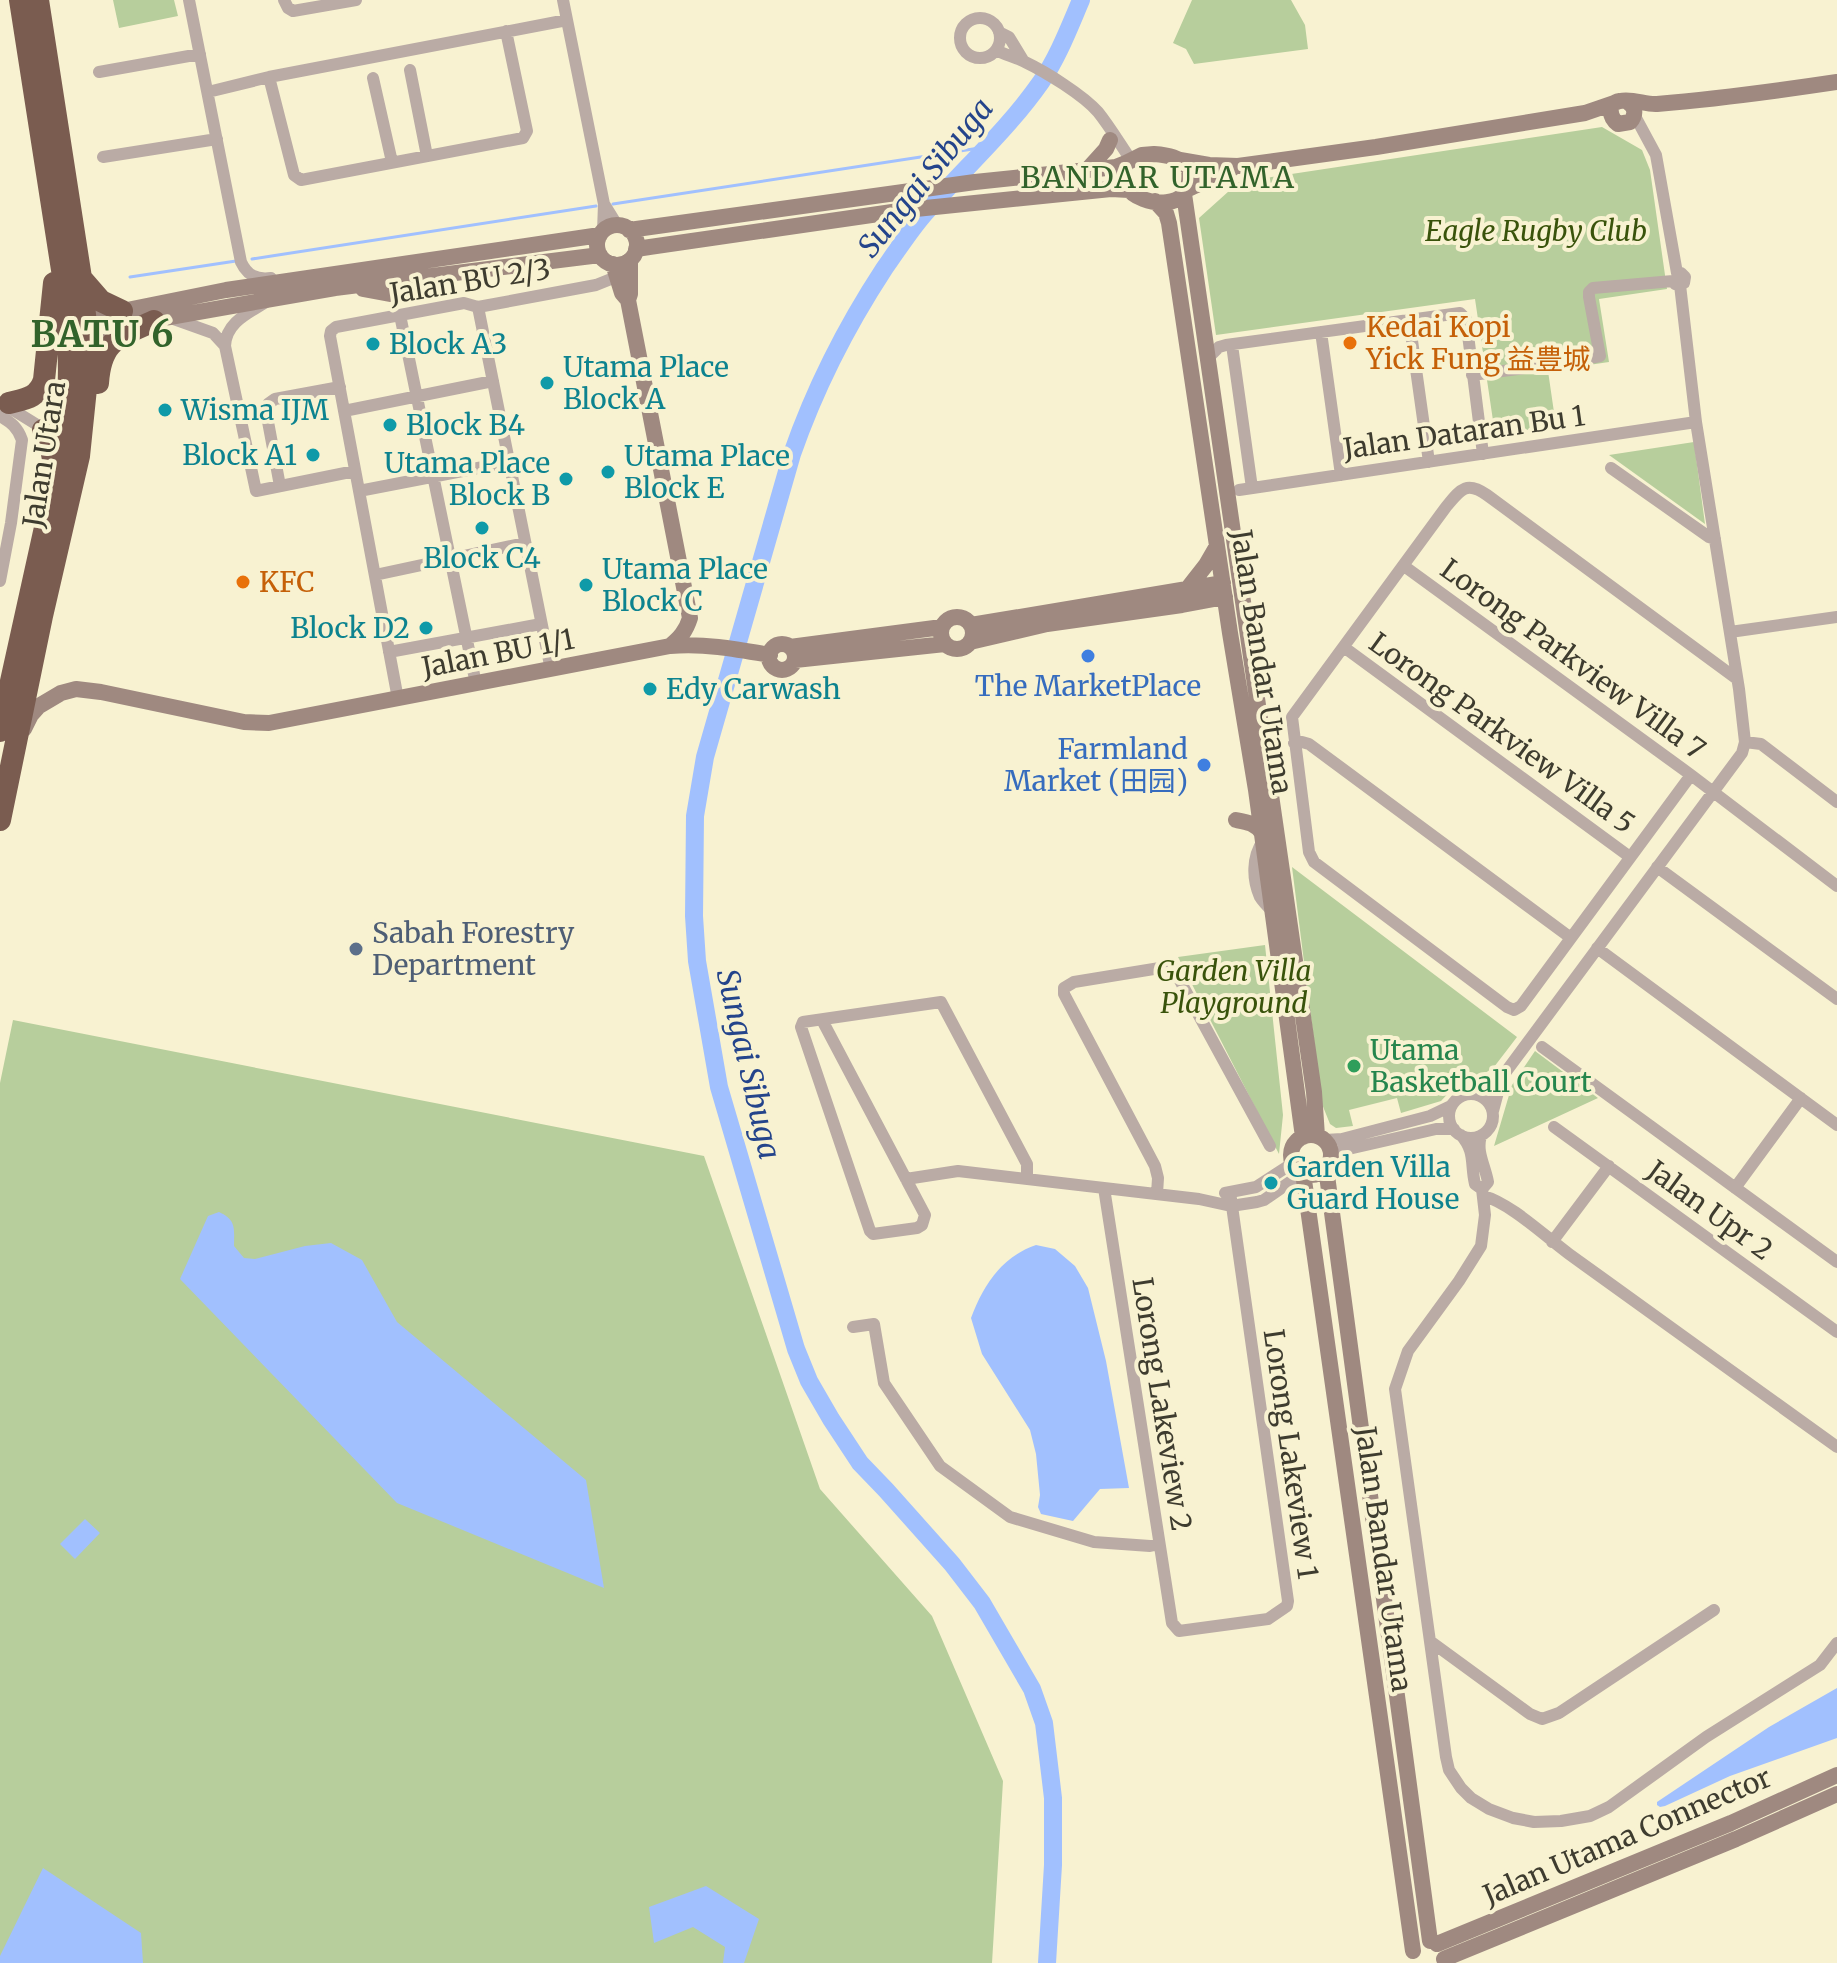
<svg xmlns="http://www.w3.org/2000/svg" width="1837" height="1963" viewBox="0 0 1837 1963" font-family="Merriweather,'Noto Sans SC',serif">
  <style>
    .green { fill: #b7ce9c }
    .water { fill: #a1c0fe }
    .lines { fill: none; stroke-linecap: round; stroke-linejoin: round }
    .stream { stroke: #a1c0fe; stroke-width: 3 }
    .river { stroke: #a1c0fe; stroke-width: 18 }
    .street { stroke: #baaba5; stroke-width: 12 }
    .secondary { stroke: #9f8980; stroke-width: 16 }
    .highway { stroke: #7a5c50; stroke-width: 22 }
    .food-dot { fill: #e8710a; stroke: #f8f2d1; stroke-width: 3 }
    .culture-dot { fill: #0f9aa8; stroke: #f8f2d1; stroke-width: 3 }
    .shop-dot { fill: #3f7fe0; stroke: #f8f2d1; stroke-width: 3 }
    .service-dot { fill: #5c6f8a; stroke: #f8f2d1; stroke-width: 3 }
    .leisure-dot { fill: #2e9e5b; stroke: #f8f2d1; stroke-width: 3 }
    .labels { text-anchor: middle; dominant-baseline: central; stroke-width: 8; stroke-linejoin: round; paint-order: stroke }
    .park-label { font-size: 28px; font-style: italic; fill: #39530b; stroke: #f8f2d1 }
    .street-label { font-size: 28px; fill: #3e3c2f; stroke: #f8f2d1 }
    .food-label { font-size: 28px; fill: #c56008; stroke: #f8f2d1; text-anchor: start }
    .culture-label { font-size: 28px; fill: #0d838f; stroke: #f8f2d1; text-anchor: start }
    .shop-label { font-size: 28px; fill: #366cbe; stroke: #f8f2d1 }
    .service-label { font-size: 28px; fill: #4e5e75; stroke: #f8f2d1; text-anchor: start }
    .leisure-label { font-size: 28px; fill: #27864d; stroke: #f8f2d1; text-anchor: start }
    .water-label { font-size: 30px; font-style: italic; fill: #24448b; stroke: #f8f2d1 }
    .neighbourhood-label { font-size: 30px; letter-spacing: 2px; fill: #32632b; stroke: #f8f2d1 }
    .district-label { font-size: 36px; font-weight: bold; letter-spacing: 2px; fill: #32632b; stroke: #f8f2d1 }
  </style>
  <rect width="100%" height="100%" fill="#f8f2d1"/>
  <path class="green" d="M113,0H174L178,16L119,28Z
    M1192,0H1291L1305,25L1308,49L1194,64L1186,49L1173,43Z
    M1602,127L1642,150L1650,170L1667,289L1599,299L1609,362L1548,371L1556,426L1495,434L1475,299L1216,335L1199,218L1239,182Z
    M1694,442L1705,524L1609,455Z
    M1292,867L1517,1037L1494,1067L1478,1078L1455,1086L1441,1101L1401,1113L1397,1098L1349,1110L1353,1126L1336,1128L1330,1124L1322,1104Z
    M1265,945L1283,1115L1279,1154L1178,957Z
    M13,1020L704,1156L820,1489L932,1616L1003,1781L992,1963H0V1083Z
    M1535,1051L1598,1098L1494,1146L1512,1085Z"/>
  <path class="water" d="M219,1212C237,1220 234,1229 234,1246L244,1258L255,1259L305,1246L331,1243L362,1260L397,1322L586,1480L604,1588L397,1503L180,1279L208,1216Z
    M1036,1245L1055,1249L1075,1266L1088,1288L1106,1361L1129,1488L1100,1489L1073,1521L1041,1514L1038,1507L1040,1495L1036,1454L1030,1430L982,1354L971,1318C983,1286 1001,1257 1036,1245Z
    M85,1519L100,1533L75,1559L60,1544Z
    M1837,1688V1738L1730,1776L1665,1806L1660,1807L1657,1805V1802L1769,1727Z
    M43,1868L141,1933L143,1963H0V1956Z
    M706,1886L759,1919L744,1963H723L725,1947L693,1927L654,1943L649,1907Z"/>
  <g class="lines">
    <path class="stream" d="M613,204L986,147
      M252,259L596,206
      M130,277L236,261"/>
    <path class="river" d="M1047,1963L1053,1865V1798L1044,1723L1032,1689L982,1603L952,1564L886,1490L860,1463L831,1419L809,1381L796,1349L719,1087L697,961L694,916L695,816L705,757L792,454C815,388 846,327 884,269C896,252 907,235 920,219C959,173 1006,132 1041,82C1058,57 1069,28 1081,0"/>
    <path class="street" d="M189,0L241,262C247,275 256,280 271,278
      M284,0L288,8L293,11L356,0
      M563,0L604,204L603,231
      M960 38a20 20 0 1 1 40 0a20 20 0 1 1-40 0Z
      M999,32L1009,37L1023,60
      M996,50C1005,55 1016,57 1025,62C1046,72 1083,95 1098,112C1110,127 1120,144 1131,160
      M410,70L427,156
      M99,72L200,54
      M269,77L294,175L301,180L523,138L527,131L506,31
      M373,78L392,162
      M208,92L269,77L567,20
      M103,157L217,139
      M604,204L617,225
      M266,302C249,313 226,322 225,346L256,491L355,471
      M478,307L551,670
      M400,315L476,684
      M171,318L213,333L225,346
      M1409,319L1429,462
      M1321,332L1341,475
      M1232,345L1252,488
      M1208,358L1219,347L1226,345L1460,313L1466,319L1483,454
      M1472,375L1565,363L1600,356L1589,297V292L1593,288L1673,281L1675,284L1680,285
      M5,405L47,431
      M344,411L493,381
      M0,416C11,422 18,428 22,440L11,523L0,581
      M1611,468L1709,537L1715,539
      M280,486L266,411L268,404L275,399L340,387
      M1239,490L1696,422
      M359,491L509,462
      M1404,566L1691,775L1837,886
      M375,575L525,543
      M1730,632L1837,617
      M1345,648L1630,857
      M389,652L541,624
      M398,699L330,336L331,331L336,327L464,303L478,307L596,285L616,277
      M1745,742L1761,744L1837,802
      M1294,743L1302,742L1309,744L1571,938
      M1691,775L1521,1006L1514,1010L1507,1007L1314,862L1309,852L1292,717L1446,507C1460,490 1466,480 1487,495L1737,679
      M1263,841C1252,857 1252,879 1260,897C1263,902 1269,908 1273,912
      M1657,867L1837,999
      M1597,948L1837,1125
      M822,1020L925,1215L922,1225L917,1228L873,1234L870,1231L801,1027L803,1022L941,1002L1027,1164V1179
      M1542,1047L1837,1262
      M1449 1116a22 22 0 1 1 44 0a22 22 0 1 1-44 0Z
      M1493,1111L1502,1077L1742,753L1745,742L1739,689L1696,422L1680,285L1684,283L1685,277L1681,273H1677L1656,155L1635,116
      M1554,1127L1837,1332
      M1461,1135C1476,1153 1470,1163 1475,1184L1482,1189
      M1481,1136C1476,1152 1485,1165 1488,1182L1482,1189L1485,1215L1481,1246L1459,1281L1408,1351L1395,1389L1446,1757L1449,1770L1461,1788L1471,1798L1489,1809L1513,1818L1534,1822L1561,1821L1590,1816L1609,1807L1706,1737L1820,1665L1837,1643
      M1325,1140L1342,1139L1430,1116L1451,1106
      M1331,1153L1436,1129H1454
      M906,1179L958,1171L1199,1199L1231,1206L1257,1202L1264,1200L1303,1173
      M1104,1188L1172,1623L1179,1631L1268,1619L1287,1606L1288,1601L1230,1192
      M1735,1188L1801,1098
      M1225,1193L1256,1187L1293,1163
      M1157,1194L1158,1178L1155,1166L1064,994V988L1074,982L1172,966L1270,1146
      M1483,1196C1509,1202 1546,1237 1569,1254C1658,1318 1748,1383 1837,1447
      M1552,1242L1609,1166
      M853,1327L874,1324L884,1383L940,1466L1010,1517L1094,1542L1150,1546L1159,1544
      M1430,1641L1530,1714L1542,1719L1559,1713L1714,1610"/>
    <path class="secondary" d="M1628,102C1636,108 1636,115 1630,122L1618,124C1610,118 1606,103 1620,101C1632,98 1646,105 1657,104C1718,99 1777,91 1837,82
      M1154,154C1167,155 1181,157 1189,169C1190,178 1190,187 1184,194C1169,213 1110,199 1126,163L1142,155Z
      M1180,160L1209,165L1238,166L1376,147L1585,113L1617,102
      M1087,170L1106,149L1110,140
      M1186,190L1233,168
      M1184,194L1314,1092L1317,1136
      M1155,201L1166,213L1169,223L1230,633L1256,790L1303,1137
      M597 245a20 20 0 1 1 40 0a20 20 0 1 1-40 0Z
      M629,230L975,182L1116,167L1126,163
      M636,249L906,210L1111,189L1129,190
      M630,260V294L628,300L690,618C686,631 680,638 670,646
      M613,264L622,293L628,300
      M363,289L390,294L417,289L435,277
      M77,318L122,311L226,290L600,235
      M79,333L335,288L600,255
      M1188,588L1206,565L1217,546
      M941 633a16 16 0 1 1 32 0a16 16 0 1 1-32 0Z
      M971,625L1223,583
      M970,642L1047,624L1182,605L1225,597
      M769 657a13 13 0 1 1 26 0a13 13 0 1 1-26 0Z
      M790,647L942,627
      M795,660L945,644
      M24,729L31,715L39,706L61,693L76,689L101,692L244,722L269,723L670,646C704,643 736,649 770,655
      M1236,820C1247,822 1255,823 1262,833
      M1291 1155a20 20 0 1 1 40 0a20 20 0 1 1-40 0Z
      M1326,1168L1430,1941
      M1303,1173L1413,1951
      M1437,1944L1731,1823L1837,1775
      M1444,1959L1736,1839L1837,1794"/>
    <path class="highway" d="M81,278L101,301L122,311
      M98,383C101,340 119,337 154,321
      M9,403C25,399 38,398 44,380L54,283
      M43,430L50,444L55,469
      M0,731L65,437C71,391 69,334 65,289L20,0
      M0,820L42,616L79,456L88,369L87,333L81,278L38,0"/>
  </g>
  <g class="food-dot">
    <circle cx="1350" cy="343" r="8"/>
    <circle cx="243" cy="582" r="8"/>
  </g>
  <g class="culture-dot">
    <circle cx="373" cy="344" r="8"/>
    <circle cx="547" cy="383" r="8"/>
    <circle cx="165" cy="410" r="8"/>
    <circle cx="390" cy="425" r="8"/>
    <circle cx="313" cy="455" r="8"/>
    <circle cx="608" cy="472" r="8"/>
    <circle cx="566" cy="479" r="8"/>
    <circle cx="482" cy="528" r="8"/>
    <circle cx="586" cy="585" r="8"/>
    <circle cx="426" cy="628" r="8"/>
    <circle cx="650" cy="689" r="8"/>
    <circle cx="1271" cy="1183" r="8"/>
  </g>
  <g class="shop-dot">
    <circle cx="1088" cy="656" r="8"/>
    <circle cx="1204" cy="765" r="8"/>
  </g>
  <circle class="service-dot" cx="356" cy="949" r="8"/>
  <circle class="leisure-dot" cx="1354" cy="1066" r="8"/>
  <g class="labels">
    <g class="park-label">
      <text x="1536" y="231">Eagle Rugby Club</text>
      <text x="1234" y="971">Garden Villa<tspan x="1234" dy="32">Playground</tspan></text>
    </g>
    <g class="street-label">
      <text transform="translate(470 281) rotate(-9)">Jalan BU 2/3</text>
      <text transform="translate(1464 432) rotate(-8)">Jalan Dataran Bu 1</text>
      <text transform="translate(44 454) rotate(-81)">Jalan Utara</text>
      <text transform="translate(498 653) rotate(-11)">Jalan BU 1/1</text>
      <text transform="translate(1573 659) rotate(36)">Lorong Parkview Villa 7</text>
      <text transform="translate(1262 662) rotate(81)">Jalan Bandar Utama</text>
      <text transform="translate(1502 733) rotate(36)">Lorong Parkview Villa 5</text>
      <text transform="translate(1710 1210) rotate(36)">Jalan Upr 2</text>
      <text transform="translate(1162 1404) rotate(81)">Lorong Lakeview 2</text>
      <text transform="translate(1291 1454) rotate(82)">Lorong Lakeview 1</text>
      <text transform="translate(1384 1559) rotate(82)">Jalan Bandar Utama</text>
      <text transform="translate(1627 1836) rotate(-23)">Jalan Utama Connector</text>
    </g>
    <g class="food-label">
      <text x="1366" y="327">Kedai Kopi<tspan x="1366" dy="32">Yick Fung 益豊城</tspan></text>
      <text x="259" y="582">KFC</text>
    </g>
    <g class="culture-label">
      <text x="389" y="344">Block A3</text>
      <text x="563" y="367">Utama Place<tspan x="563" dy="32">Block A</tspan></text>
      <text x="181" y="410">Wisma IJM</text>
      <text x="406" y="425">Block B4</text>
      <text x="297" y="455" text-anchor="end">Block A1</text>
      <text x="624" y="456">Utama Place<tspan x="624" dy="32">Block E</tspan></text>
      <text x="550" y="463" text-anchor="end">Utama Place<tspan x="550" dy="32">Block B</tspan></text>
      <text x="482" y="558" text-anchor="middle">Block C4</text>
      <text x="602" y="569">Utama Place<tspan x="602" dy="32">Block C</tspan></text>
      <text x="410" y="628" text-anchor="end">Block D2</text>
      <text x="666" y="689">Edy Carwash</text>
      <text x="1287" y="1167">Garden Villa<tspan x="1287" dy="32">Guard House</tspan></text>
    </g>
    <g class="shop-label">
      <text x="1088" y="686">The MarketPlace</text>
      <text x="1188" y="749" text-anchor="end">Farmland<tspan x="1188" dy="32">Market (田园)</tspan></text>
    </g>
    <g class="service-label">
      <text x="372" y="933">Sabah Forestry<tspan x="372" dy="32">Department</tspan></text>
    </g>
    <g class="leisure-label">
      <text x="1370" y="1050">Utama<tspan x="1370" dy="32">Basketball Court</tspan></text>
    </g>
    <g class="water-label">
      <text transform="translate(925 177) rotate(-51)">Sungai Sibuga</text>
      <text transform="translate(749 1064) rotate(77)">Sungai Sibuga</text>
    </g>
    <g class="neighbourhood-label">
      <text x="1158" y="177">BANDAR UTAMA</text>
    </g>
    <g class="district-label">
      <text x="103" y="334">BATU 6</text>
    </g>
  </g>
</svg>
